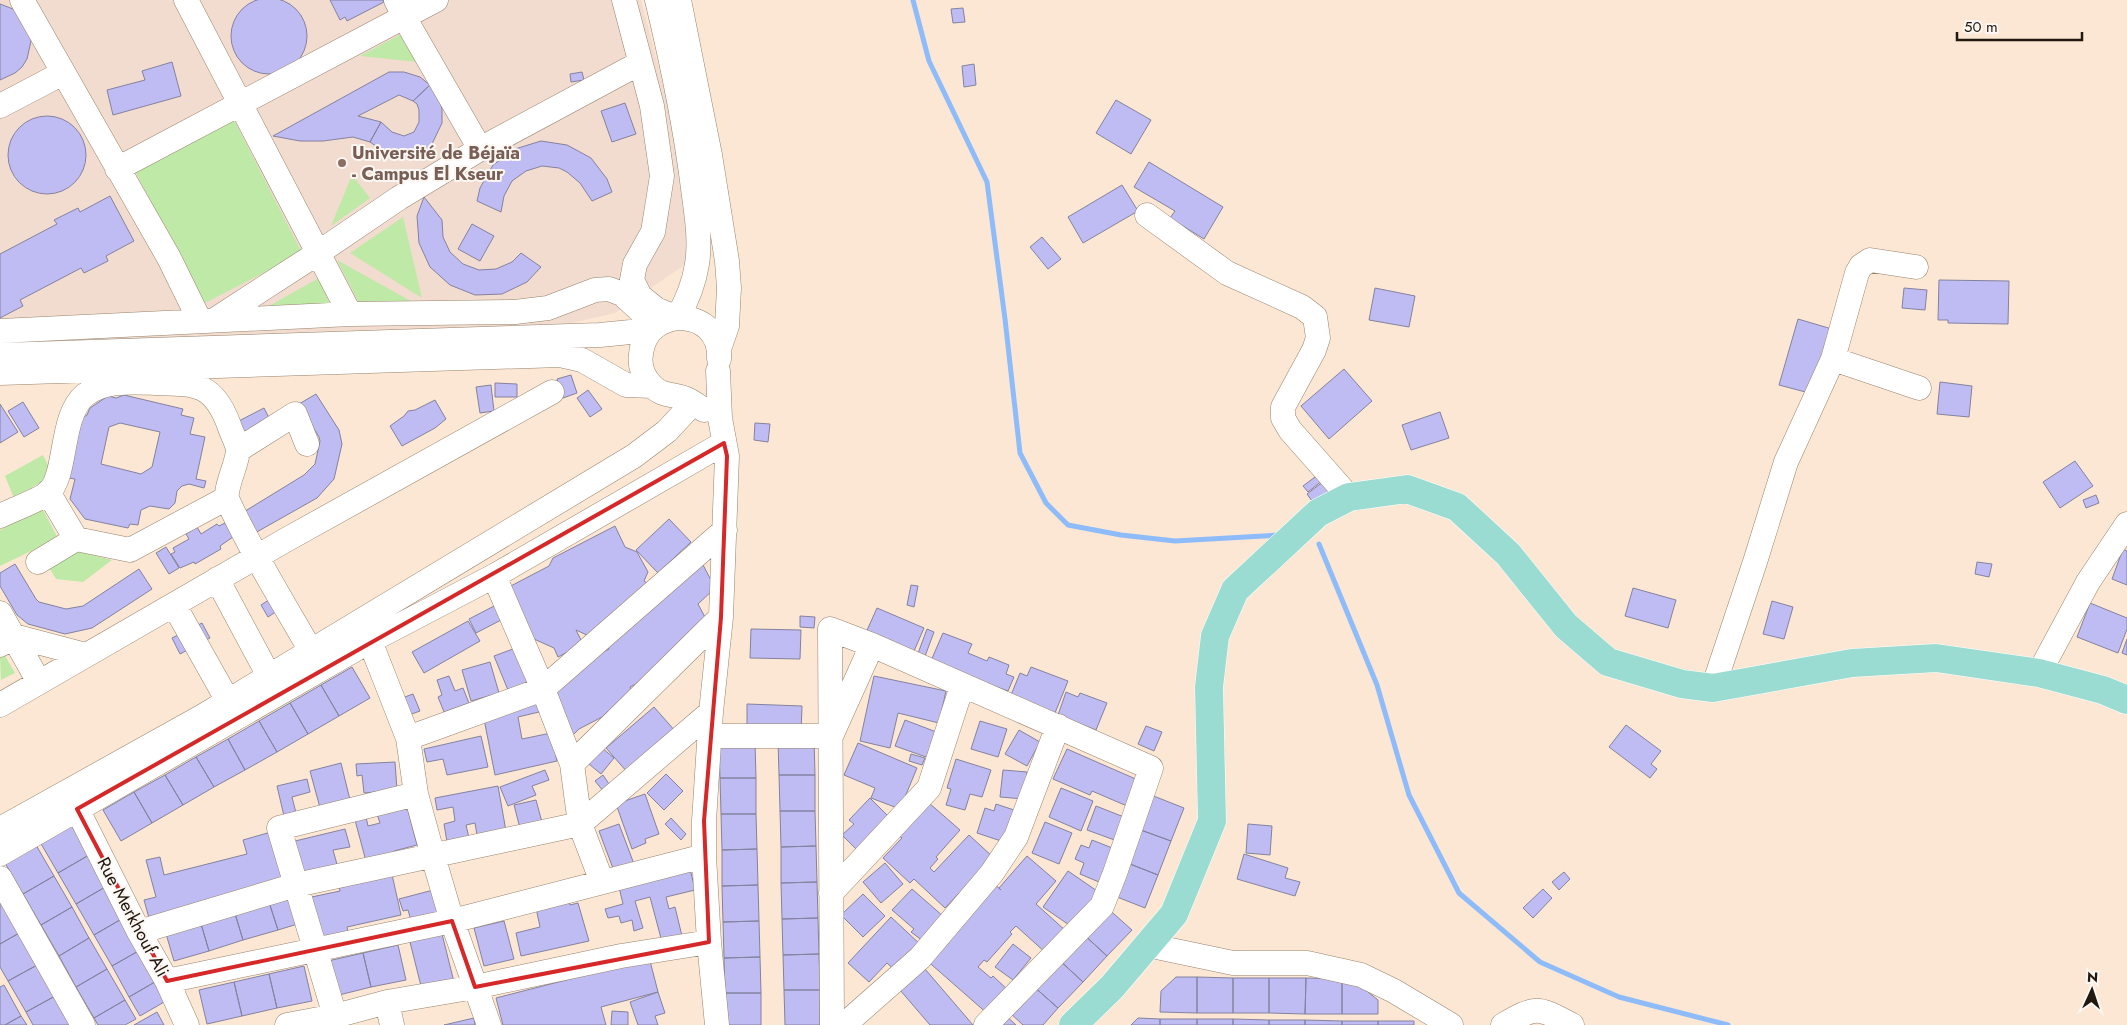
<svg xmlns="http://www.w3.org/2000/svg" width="2127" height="1025" viewBox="0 0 2127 1025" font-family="Jost,sans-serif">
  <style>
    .education { fill: #f2dccf }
    .green { fill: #bfe9a6 }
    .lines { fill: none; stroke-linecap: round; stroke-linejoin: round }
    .stream { stroke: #8ebbfa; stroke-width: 5 }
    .building { fill: #bfbcf3; stroke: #84829f; fill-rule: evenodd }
    .minor-casing { stroke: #99836c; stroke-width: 25 }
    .major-casing { stroke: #fff; stroke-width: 29 }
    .minor { stroke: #fff; stroke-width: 24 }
    .major { stroke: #9adcd1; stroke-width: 28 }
    .marked { fill: none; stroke: #d62828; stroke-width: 4; stroke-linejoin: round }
    .education-dot { fill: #8d6e63; stroke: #fcf7f2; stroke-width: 2 }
    .labels { text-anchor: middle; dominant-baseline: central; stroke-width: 4; stroke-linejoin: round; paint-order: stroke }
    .education-label { font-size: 18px; font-weight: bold; fill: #785e54; stroke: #fcf7f2; text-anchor: start }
    .street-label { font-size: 18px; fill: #21180f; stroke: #fcf7f2 }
  </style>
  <rect width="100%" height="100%" fill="#fbe7d3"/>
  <path class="education" d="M0,0H641L690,189L687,263L615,313L567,324L0,347Z"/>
  <path class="green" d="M403,33L418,62L360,56Z
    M233,118L302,253L203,304L134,169Z
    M352,175L370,198L331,226Z
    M403,217L422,298L350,253Z
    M337,260L418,305L362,309Z
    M319,278L332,310L260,311Z
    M43,455L53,475L14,498L5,476Z
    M42,508L58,538L0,566V530Z
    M77,551L112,560L83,582L56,579L50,569Z
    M4,654L15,673L1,680L0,656Z"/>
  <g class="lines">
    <path class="stream" d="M913,0L929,61L987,182L1005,319L1020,453L1046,503L1068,525L1121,535L1175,541L1280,535
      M1319,544L1377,685L1409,795L1459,893L1540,962L1619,997L1728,1025"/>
  </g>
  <path class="building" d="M231 36a38 38 0 1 1 76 0a38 38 0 1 1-76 0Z
    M330,0H383L384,2L347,21L345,17L340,20Z
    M0,4L13,9L21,16L30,32L31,41L27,59L22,67L15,73L0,80Z
    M963,8L965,22L953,23L951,9Z
    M172,62L181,96L113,115L107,90L145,80L142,71Z
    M974,64L976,85L964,87L962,66Z
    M389,72H404L420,77L430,85L413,101L399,95L358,116L381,122L370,142L353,137L323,141H300L273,136Z
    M582,72L584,80L571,82L570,74Z
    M430,85L438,95L442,109V123L431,146L413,157H397L390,156L370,142L381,122L392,132L404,136L414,132L419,122V110L417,104L413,101Z
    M1116,100L1151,120L1131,154L1096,133Z
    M625,103L636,134L612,142L601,111Z
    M8 155a39 39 0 1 1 78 0a39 39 0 1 1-78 0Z
    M541,141L567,145L591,158L607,179L612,192L592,201L580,183L567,172L559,168L542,166L526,171L512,181L504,196L501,212L477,201L480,188L493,165L515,149Z
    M1149,162L1223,207L1204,239L1170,218L1175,211L1134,187Z
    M1122,185L1138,211L1083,243L1068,217Z
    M110,196L134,241L106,256L108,261L84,273L81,268L20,300L23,306L0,318V254L57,224L54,220L78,208L80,212Z
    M424,197L442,220L443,237L450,252L463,264L479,270L496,269L512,262L521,253L541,267L527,282L502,294L475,295L450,285L430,267L419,243L417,216Z
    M472,224L494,236L480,261L458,249Z
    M1042,237L1061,259L1048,269L1030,247Z
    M1939,280L2009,281L2008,324L1948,323V320H1938Z
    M1375,288L1415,296L1409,327L1369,320Z
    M1904,288L1927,290L1925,310L1902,308Z
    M1798,319L1832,329L1813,394L1779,385Z
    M1344,369L1372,401L1329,439L1301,406Z
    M571,375L577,393L563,398L557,379Z
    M1940,382L1972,386L1969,417L1937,414Z
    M495,383L517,384V397H495Z
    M491,385L494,411L480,413L476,387Z
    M588,390L602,409L590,417L577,398Z
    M316,394L339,430L342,444L334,479L317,498L255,533L242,513L304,475L315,464L320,441L319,437L299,404Z
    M124,395L183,409L181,415L194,418L190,434L205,437L196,479L206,481L204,488L189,484L182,486L177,491L175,503L169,509L150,506L141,510L138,525L130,524L128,528L85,519L70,499L75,479L68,478L80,419L87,415L90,408L108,396L116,398ZM120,423L160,432L152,467L141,474L101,464L109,427Z
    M435,400L446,419L435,428L402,446L390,426L404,416L408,411L415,410Z
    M23,402L39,428L24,437L8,411Z
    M0,404L18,432L0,443Z
    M264,408L276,432L248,447L235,423Z
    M1440,412L1449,438L1411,450L1402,425Z
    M755,423L770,424L768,442L754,440Z
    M2075,461L2093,486L2060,508L2043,482Z
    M1319,474L1323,480L1308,492L1303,486Z
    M1324,481L1332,490L1314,504L1307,494Z
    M2096,495L2099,503L2086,508L2083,500Z
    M669,519L691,542L658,573L636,550Z
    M225,523L233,537L220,546L221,549L195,564L194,562L180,568L171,554L175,552L173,548L189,539L186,534L197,527L201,534L217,524L219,526Z
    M615,526L625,547L637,552L648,572L644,581L647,583L589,636L576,630L583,644L558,657L554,648L534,639L507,588L549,566L553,558Z
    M166,547L179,568L169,574L156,553Z
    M2123,549L2127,551V585L2112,579Z
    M701,561L715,588L698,604L706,619L640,682L630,687L635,696L613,717L608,711L602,717L579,729L572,736L550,697L597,655L609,649L606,644Z
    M1977,562L1992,564L1989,577L1975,574Z
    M15,564L36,599L39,602L66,609L83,606L139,569L152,589L92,628L65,634L28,624L17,615L0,586V573Z
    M911,585L918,586L914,607L907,605Z
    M1633,588L1676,600L1668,628L1625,616Z
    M278,594L286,605L268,617L261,605Z
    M1772,601L1793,607L1784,639L1763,634Z
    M2090,603L2127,618V629L2118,653L2077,637Z
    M496,605L503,619L476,633L469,619Z
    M877,608L924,628L911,658L864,637Z
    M800,616L815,617L814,628L800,627Z
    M468,621L480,641L424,673L412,652Z
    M202,623L210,638L180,654L172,638Z
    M751,629L801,630L800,659L750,658Z
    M927,629L934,632L924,659L917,656Z
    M943,633L972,644L968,653L987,661L989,657L1009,665L1006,674L1014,677L1008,691L930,663Z
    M2127,639V655L2122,653Z
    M521,646L536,684L510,695L494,656Z
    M490,662L499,693L471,701L462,670Z
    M352,667L370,698L339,716L321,685Z
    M1031,667L1068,681L1055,713L1011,695L1020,673L1027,676Z
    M449,676L455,691L463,688L469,703L444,712L438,697L442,695L437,680Z
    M874,676L946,691L939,723L898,713L890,748L860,741Z
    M321,685L339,716L308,734L290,703Z
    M1066,692L1078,697L1080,693L1107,703L1096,730L1058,715Z
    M413,694L420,711L409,715L402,698Z
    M290,703L308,734L277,752L259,721Z
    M537,703L539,712L518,717L522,739L551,733L557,761L495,775L483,714Z
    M747,704L802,706L801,734L747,733Z
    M654,707L676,732L628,773L606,748Z
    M905,720L939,733L929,758L895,746Z
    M259,721L277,752L245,770L228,739Z
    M980,721L1007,729L998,757L971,749Z
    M1626,725L1661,751L1651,764L1657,769L1650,778L1609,747Z
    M1146,726L1162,732L1154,751L1138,744Z
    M1019,730L1040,742L1027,766L1005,754Z
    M481,736L488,767L447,775L443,759L427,762L424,749Z
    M228,739L245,770L214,787L196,757Z
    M814,739L815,775H779L778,740Z
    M755,742L756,778H720L719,743Z
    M858,743L917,768L900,809L871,798L875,788L844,775Z
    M602,748L614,758L601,774L589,764Z
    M1067,749L1138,780L1127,806L1092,791L1090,795L1053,779Z
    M911,754L925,758L922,765L909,761Z
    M196,757L214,787L183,805L165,775Z
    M956,759L991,770L982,797L970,794L965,810L946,805L951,789L947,788Z
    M395,762L397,790L364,793L362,775L357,776L356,764Z
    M341,763L352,808L322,815L310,771Z
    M545,770L549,780L532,786L536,795L508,806L500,787Z
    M1003,770L1027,772L1024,799L1000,797Z
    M666,774L683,791L664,810L647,793Z
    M165,775L183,805L152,823L134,792Z
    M603,775L611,787L604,792L595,781Z
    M779,775H815V811H780Z
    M720,778H756V814H721Z
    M307,779L310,792L292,797L296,813L284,816L277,786Z
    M498,786L506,831L477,835L475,823L466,825L469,838L447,842L444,824L455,821L453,807L437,810L435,798Z
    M1061,788L1093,801L1081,831L1049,817Z
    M134,792L152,823L121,841L103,810Z
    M645,794L659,834L645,839L646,843L632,849L616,804Z
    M1151,795L1184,808L1171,841L1138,829Z
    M870,798L890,818L858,851L842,835L854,824L849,820Z
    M536,800L543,826L521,832L514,805Z
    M406,803L417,845L394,851L395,858L367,865L355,820L366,817L368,826L380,823L376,811Z
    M929,803L960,830L936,857L938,859L930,868L934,872L969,835L993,857L945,908L914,879L910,883L883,858L902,838L899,836Z
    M996,804L1017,811L1007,843L977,833L985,808L994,811Z
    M1096,806L1129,819L1120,842L1087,830Z
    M780,811H815L816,846L781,847Z
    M721,814H756L757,849L722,850Z
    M671,818L686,834L681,840L665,824Z
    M1045,822L1072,833L1059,864L1032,853Z
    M71,824L89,855L58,873L40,842Z
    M619,824L634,864L614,871L599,831Z
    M1248,824L1272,826L1270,855L1246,853Z
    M345,829L350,847L333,850L338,868L300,877L291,842Z
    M1138,829L1171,841L1158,875L1125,862Z
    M271,832L284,884L149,918L144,900L156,897L146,860L160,857L164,875L247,854L243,840Z
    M1092,840L1120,851L1106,885L1080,874L1084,863L1075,859L1081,845L1089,848Z
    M36,845L54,876L23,894L5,863Z
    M816,846L817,882L781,883V847Z
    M757,849L758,885L722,886V850Z
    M1244,854L1288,868L1285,878L1300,882L1295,896L1237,879Z
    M89,855L107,886L76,904L58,873Z
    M1027,856L1056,881L1036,904L1066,931L1046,953L1016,926L1010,932L1012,934L987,962L984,960L978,967L991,978L993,976L1010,992L989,1015L924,958L992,882L1001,890L999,888Z
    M1125,862L1158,875L1145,908L1112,895Z
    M885,863L903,884L881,903L863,882Z
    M689,864L695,890L666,897L669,909L675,907L682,936L662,942L650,897L635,901L643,928L634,931L632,920L621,923L619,916L608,918L605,909L623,904L618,883Z
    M391,870L401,915L347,927L349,936L316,943L307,898L340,891L338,882Z
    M1068,871L1100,893L1075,929L1043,907Z
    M1564,872L1570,879L1559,890L1552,882Z
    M54,876L72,907L41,925L23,894Z
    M817,882L818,918L782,919L781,883Z
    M758,885L759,921L723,922L722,886Z
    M107,886L125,917L94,935L76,904Z
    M294,888L304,922L278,930L267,896Z
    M437,889L443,917L412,924L408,910L403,911L399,899Z
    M912,889L944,917L923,941L911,932L914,929L892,910Z
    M1543,889L1552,898L1533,918L1523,908Z
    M863,894L885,916L863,937L841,915Z
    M267,896L278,930L243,940L233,907Z
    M568,896L570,905L578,903L589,941L521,956L516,933L540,927L535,903Z
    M3,901L21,932L0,944V903Z
    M1105,906L1132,930L1107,956L1081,932Z
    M72,907L89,938L59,956L41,925Z
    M233,907L243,940L209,951L199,917Z
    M125,917L142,949L112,966L94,935Z
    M199,917L209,951L174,961L164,927Z
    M891,917L923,947L898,973L887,963L869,982L848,963Z
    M818,918L819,954L783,955L782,919Z
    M504,921L514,959L484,966L474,928Z
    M759,921L760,957L724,958L723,922Z
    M441,930L454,982L422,990L409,938Z
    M21,932L39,964L8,981L0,967V944Z
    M1081,932L1107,956L1083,982L1057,958Z
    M89,938L107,969L76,987L59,956Z
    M1013,944L1031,958L1013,980L995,967Z
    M398,945L406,980L371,987L363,953Z
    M142,949L160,979L129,997L112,966Z
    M363,953L371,987L335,996L328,961Z
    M819,954L820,990H784L783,955Z
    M649,957L658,992L601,1007L606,1025H503L496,998L613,968Z
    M760,957L761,993H725L724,958Z
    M1057,958L1083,982L1058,1008L1032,985Z
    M919,962L973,1025H930L894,983Z
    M39,964L57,995L26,1012L8,981Z
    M304,966L312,1001L277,1008L269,974Z
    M107,969L125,1000L94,1018L76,987Z
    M269,974L277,1008L242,1016L234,982Z
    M1176,977H1197V1013L1160,1012L1161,991Z
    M1197,977L1233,978V1013H1197Z
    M1233,978H1269V1013H1233Z
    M1269,978H1306L1305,1014L1269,1013Z
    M1306,978L1342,979V1014H1305Z
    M160,979L171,998L140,1016L129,997Z
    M1342,979H1352L1378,1000V1014H1342Z
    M234,982L242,1016L207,1024L199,990Z
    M4,985L21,1016L5,1025H0V987Z
    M1032,985L1058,1008L1043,1025H1023L1008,1011Z
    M784,990H820V1025H785Z
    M658,992L665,1013L655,1016L658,1025H638L630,1002Z
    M725,993H761V1025H726Z
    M57,995L74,1025H33L26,1012Z
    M125,1000L136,1019L125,1025H98L94,1018Z
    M612,1011L628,1012V1025H611Z
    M157,1012L164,1025H134Z
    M1003,1013L1016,1025H991Z
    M21,1016L27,1025H5Z
    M474,1018L475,1025H444Z
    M1138,1018L1160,1019V1025H1131Z
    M1160,1019H1197V1025H1160Z
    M1197,1019H1233V1025H1197Z
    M1233,1019L1269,1020V1025H1233Z
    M1269,1020H1305V1025H1269Z
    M1305,1020L1342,1021V1025H1305Z
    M1342,1021H1378V1025H1342Z
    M1378,1021H1414V1025H1378Z"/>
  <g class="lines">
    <defs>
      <path id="minor" d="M22,0L169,258L200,321
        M186,0L350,314
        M436,0L404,17L480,149
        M624,0L652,106L662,176L653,232L635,264L632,280L640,296L656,309L677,318C687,301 694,284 697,264C701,239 696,213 693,188C685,125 672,62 657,0
        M679,0L710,155L727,261L729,288L727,326L719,349
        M0,106L63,73
        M117,169L404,17L396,0
        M1147,215L1227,273L1302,307L1315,317L1318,338L1314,350L1283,407V418L1290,430L1349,497
        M216,319L318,253L399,198L480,149L640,63
        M0,331L350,314L515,312L548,308L595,290L609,289L622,294L644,314
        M0,355L600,335L651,330
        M1833,359L1919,388
        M0,373L560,355L582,360L626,385L652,386
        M704,410C698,406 691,400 684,398C672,394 662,396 652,386C644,378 639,366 641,354C646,304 722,307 719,359
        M238,450L295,414L307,444
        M48,492L76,539
        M0,516C12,510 39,500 48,493C68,475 59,417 85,395C104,380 132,382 155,383C195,384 213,382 229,425C231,432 237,442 238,450C238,463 223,490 228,501C252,553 283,602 311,651
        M38,562L76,539L130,550L227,498
        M494,576L543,689L572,764L580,824L602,882
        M217,579L269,676
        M174,605L228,701
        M0,613L39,682
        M370,641L408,738L416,794L433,856L452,921L489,1025
        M0,645L14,636L86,655
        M2039,673L2088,582L2127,524
        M1713,688L1755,562L1786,462L1833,359L1857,273L1861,266L1870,260L1916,267
        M0,705L284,541L552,392
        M710,736H831L872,645
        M408,738L543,689L725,530
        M572,764L721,617
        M77,809L139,932L167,981L187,1025
        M0,829L203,716L634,456L667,431L693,403
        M0,854L370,641L494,576L724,443
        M0,878L83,1025
        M831,893L929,788L962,686
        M139,932L296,885L580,824L711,712
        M1147,945L1233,963H1307L1361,975L1394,991L1451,1025
        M167,981L452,921L704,856
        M387,1002L392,1025
        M335,1016L279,828L416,794
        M287,1025L335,1016L387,1002L475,987L621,956L709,942
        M717,1025L709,942L704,856V821L711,712L721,617L727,456L720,418L718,371
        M832,1025L830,629L872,645L1151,768L1115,873L1102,906L986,1025
        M844,1025L920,958L992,873L1016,837L1058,726
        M1503,1025C1538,1005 1537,1007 1572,1025"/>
      <path id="major" d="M1073,1025L1112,987L1174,914L1212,821L1209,687L1215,636L1235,590L1318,513L1349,497L1407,489L1457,507L1508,554L1566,626L1608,662L1682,684L1713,688L1852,663L1936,658L2039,673L2103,690L2127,700"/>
    </defs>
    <use href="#minor" class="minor-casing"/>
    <use href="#major" class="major-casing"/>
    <use href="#minor" class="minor"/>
    <use href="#major" class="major"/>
  </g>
  <path class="marked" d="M724,443L727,456L721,617L704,821L709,942L475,987L452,921L167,981L77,809Z"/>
  <circle class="education-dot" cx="342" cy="163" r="5"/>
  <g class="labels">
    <g class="education-label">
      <text x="352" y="153">Université de Béjaïa<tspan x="352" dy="21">- Campus El Kseur</tspan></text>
    </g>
    <g class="street-label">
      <text transform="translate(133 917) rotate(62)">Rue Merkhouf Ali</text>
    </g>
  </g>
  <g transform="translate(2092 990) rotate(3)" stroke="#fcf7f2" stroke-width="4" paint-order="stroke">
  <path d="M0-4L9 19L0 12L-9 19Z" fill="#21180f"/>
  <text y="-8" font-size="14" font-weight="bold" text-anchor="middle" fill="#21180f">N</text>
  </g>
  <path d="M1957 32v8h125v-8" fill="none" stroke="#21180f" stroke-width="2.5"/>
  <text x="1964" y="32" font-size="15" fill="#21180f" stroke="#fcf7f2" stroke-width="4" paint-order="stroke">50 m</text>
</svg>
